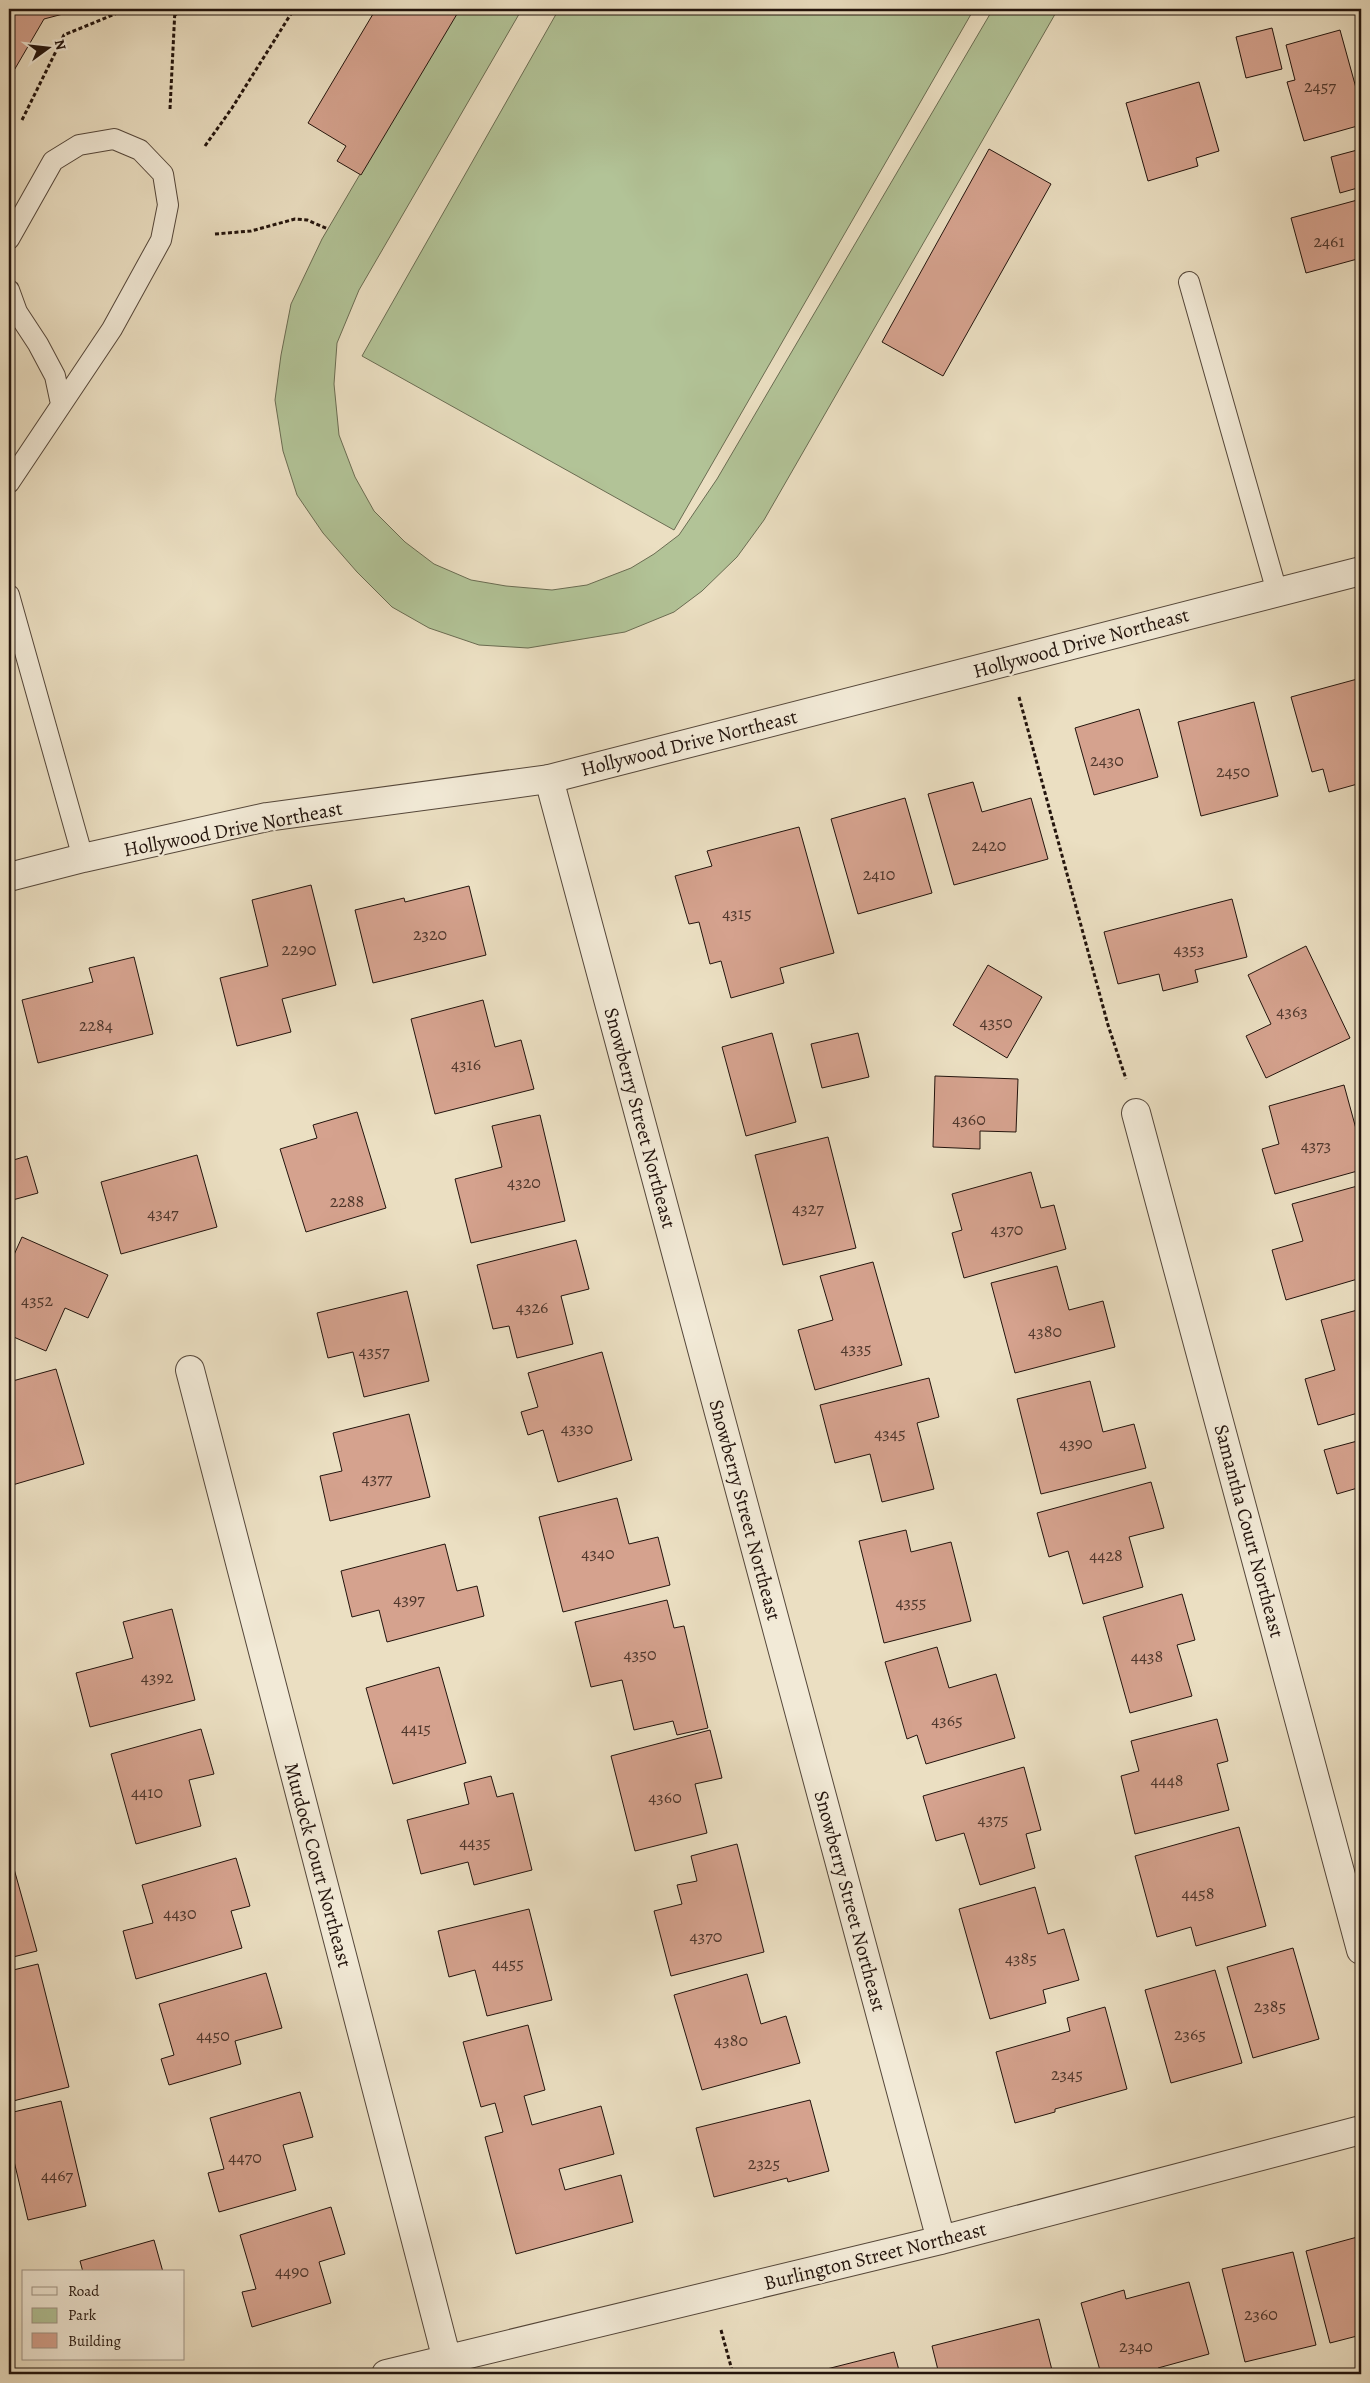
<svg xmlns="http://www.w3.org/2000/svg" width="1370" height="2383" viewBox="0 0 1370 2383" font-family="Alegreya,serif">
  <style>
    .green { fill: #b2c397; stroke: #6a6c52 }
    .building { fill: #d5a28e; stroke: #23140d }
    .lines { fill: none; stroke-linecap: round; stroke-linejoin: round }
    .service-casing { stroke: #55473a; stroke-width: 22 }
    .minor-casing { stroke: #55473a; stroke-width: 30 }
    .tertiary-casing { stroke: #55473a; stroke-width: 30 }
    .path { stroke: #23140d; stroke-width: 3; stroke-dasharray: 4 2.5; stroke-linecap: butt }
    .service { stroke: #f2ead7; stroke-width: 20 }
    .minor { stroke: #f2ead7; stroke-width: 28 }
    .tertiary { stroke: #f2ead7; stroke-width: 28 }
    .labels { text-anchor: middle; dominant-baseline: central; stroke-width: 5; stroke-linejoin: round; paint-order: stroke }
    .number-label { font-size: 18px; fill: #50382d }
    .street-label { font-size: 20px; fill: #23140d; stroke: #f2ead7 }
  </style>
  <rect width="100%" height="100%" fill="#ebdfc2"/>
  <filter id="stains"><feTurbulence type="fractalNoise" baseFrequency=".004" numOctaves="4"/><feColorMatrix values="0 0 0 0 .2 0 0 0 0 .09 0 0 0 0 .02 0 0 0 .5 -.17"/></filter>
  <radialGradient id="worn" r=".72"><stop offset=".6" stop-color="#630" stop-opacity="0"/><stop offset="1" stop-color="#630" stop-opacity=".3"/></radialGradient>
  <path class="green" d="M457,9H522L359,290L337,343L334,384L339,435L355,477L374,511L405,542L434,564L471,580L506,586L552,590L587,585L631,568L654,554L679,535L717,479L993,9H1058L764,520L737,557L702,591L674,612L625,632L528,648L479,645L429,628L392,607L357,572L323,533L297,495L283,451L275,400L281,355L291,304L322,239Z
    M559,9H974L674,530L362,356Z"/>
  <path class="building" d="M9,9H82L44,19L9,79Z
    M376,9H460L361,175L337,161L346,146L308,123Z
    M1272,28L1282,69L1246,78L1236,37Z
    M1340,30L1361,106V125L1304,141L1287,82L1295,80L1286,45Z
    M1199,82L1219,151L1196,158L1198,166L1148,181L1126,103Z
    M989,149L1051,184L943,376L882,342Z
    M1361,149V187L1340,193L1331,157Z
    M1361,199V258L1306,273L1291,218Z
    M1361,678V783L1329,792L1323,769L1312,772L1291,697Z
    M1254,702L1278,796L1201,816L1178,722Z
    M1139,709L1158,777L1094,795L1075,728Z
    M973,782L982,812L1031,798L1048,859L954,885L928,794Z
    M905,798L932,893L858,914L831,819Z
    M799,827L834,953L780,968L784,983L731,998L721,961L710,964L699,922L689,924L675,876L712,866L707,851Z
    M311,885L336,985L282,999L291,1032L237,1046L220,978L268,966L252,900Z
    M469,886L486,955L373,983L355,910L404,898L405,902Z
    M1232,899L1247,957L1195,970L1198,982L1163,991L1159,974L1118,984L1104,932Z
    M1306,946L1350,1038L1266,1078L1246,1036L1271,1024L1248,975Z
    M134,957L153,1034L38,1063L22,1000L93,982L89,968Z
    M988,965L1042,997L1007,1058L953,1025Z
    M483,1000L495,1047L521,1040L534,1089L435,1114L411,1019Z
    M772,1033L796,1122L746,1136L722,1047Z
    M858,1033L869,1077L822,1088L811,1044Z
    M935,1076L1018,1079L1016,1132L980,1131V1149L933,1147Z
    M1344,1085L1361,1147V1170L1275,1194L1262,1149L1279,1144L1269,1106Z
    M357,1112L386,1208L306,1232L280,1149L317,1138L313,1125Z
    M540,1115L565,1221L471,1243L455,1179L502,1167L492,1126Z
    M828,1137L856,1248L783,1265L755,1155Z
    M197,1155L217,1227L121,1254L101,1182Z
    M27,1156L38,1193L9,1201V1158L10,1161Z
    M1031,1172L1041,1208L1054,1205L1066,1249L964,1278L952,1233L962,1230L952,1194Z
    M1361,1185V1278L1286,1300L1272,1250L1303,1241L1292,1204Z
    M22,1237L108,1275L88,1318L65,1308L46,1351L9,1335V1266Z
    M576,1240L589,1289L561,1296L573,1344L517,1358L509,1326L493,1329L477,1265Z
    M873,1262L902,1365L815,1390L798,1330L833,1320L820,1276Z
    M1057,1266L1069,1310L1103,1301L1115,1347L1015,1373L991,1283Z
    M407,1291L429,1381L364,1397L353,1352L328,1358L317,1313Z
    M1361,1309V1412L1318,1425L1305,1379L1335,1370L1321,1320Z
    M602,1352L632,1460L558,1482L543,1430L528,1435L521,1412L538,1407L528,1373Z
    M56,1369L84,1464L9,1486V1382Z
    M929,1378L939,1417L917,1423L934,1489L882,1502L870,1454L835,1463L820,1405Z
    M1090,1381L1103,1432L1134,1424L1146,1468L1041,1494L1017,1399Z
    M409,1414L430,1497L330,1521L320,1476L342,1471L333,1433Z
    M1361,1440V1487L1337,1494L1324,1450Z
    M1151,1482L1164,1528L1129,1537L1143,1587L1083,1604L1068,1551L1049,1557L1037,1513Z
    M617,1498L629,1544L658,1537L670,1585L563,1612L539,1517Z
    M906,1530L911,1552L951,1542L971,1621L884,1643L859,1541Z
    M445,1544L457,1591L477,1586L484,1616L387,1642L379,1610L352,1617L341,1571Z
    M1182,1594L1195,1640L1177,1645L1192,1696L1130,1713L1103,1617Z
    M667,1600L674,1628L684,1626L708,1728L677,1735L673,1721L634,1730L622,1680L591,1687L575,1622Z
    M172,1609L195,1700L90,1727L76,1673L133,1658L123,1622Z
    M937,1647L949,1688L996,1674L1015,1738L926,1764L917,1735L907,1739L885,1662Z
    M439,1667L466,1763L393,1784L366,1688Z
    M1217,1719L1228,1761L1217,1764L1229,1810L1135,1834L1121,1776L1139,1771L1131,1741Z
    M201,1729L214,1774L189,1780L201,1826L136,1844L111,1754Z
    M710,1730L722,1778L695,1784L707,1833L635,1851L611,1756Z
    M1024,1767L1041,1830L1026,1834L1035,1868L980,1885L964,1833L936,1841L923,1796Z
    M491,1776L497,1797L513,1793L532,1870L474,1885L468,1862L421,1874L407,1820L469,1804L464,1783Z
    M1239,1827L1266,1926L1196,1946L1191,1927L1157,1937L1135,1856Z
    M737,1844L764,1952L671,1976L654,1911L682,1904L677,1885L697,1881L691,1856Z
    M9,1851L37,1951L9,1958Z
    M236,1858L250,1906L231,1911L242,1948L136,1979L123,1931L153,1923L142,1885Z
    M1035,1887L1048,1934L1064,1929L1079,1980L1043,1990L1046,2003L990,2019L959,1909Z
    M529,1909L552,2000L487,2016L475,1970L449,1977L438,1931Z
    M1293,1948L1319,2039L1253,2058L1227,1967Z
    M38,1964L69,2087L9,2102V1971Z
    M1215,1970L1242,2063L1171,2083L1145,1990Z
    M266,1973L282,2028L235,2041L241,2064L169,2085L161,2059L174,2055L159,2004Z
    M747,1974L761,2024L786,2016L800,2063L702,2090L674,1995Z
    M1105,2007L1127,2089L1055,2109V2112L1015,2123L996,2052L1070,2031L1067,2018Z
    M528,2025L545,2090L524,2096L532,2125L601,2106L614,2154L559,2169L565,2190L621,2175L633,2222L516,2254L485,2137L503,2132L495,2103L481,2107L463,2042Z
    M300,2092L313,2137L283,2145L296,2190L219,2212L208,2173L224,2169L210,2118Z
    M810,2100L829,2171L788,2182L787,2178L714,2197L696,2128Z
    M61,2101L86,2206L28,2220L9,2140V2113Z
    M331,2207L345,2254L319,2262L331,2303L252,2327L242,2292L256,2289L240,2235Z
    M1361,2236V2335L1330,2343L1306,2251Z
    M154,2240L163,2272H83L80,2261Z
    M1293,2252L1316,2345L1245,2362L1222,2269Z
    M1189,2282L1209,2354L1158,2368L1159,2374H1101L1081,2303L1124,2290L1126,2299Z
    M1039,2319L1053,2374H939L932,2346Z
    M894,2352L900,2374H807Z"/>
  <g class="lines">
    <defs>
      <path id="service" d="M9,239L53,161L79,145L114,139L140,150L163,174L168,205L161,240L112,329L9,483
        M1189,282L1277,592
        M9,290L17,312L38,344L55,376L61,404
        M9,595L83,858"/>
      <path id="minor" d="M549,779L941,2240
        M1136,1113L1361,1950
        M190,1370L447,2360
        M386,2374L941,2240L1361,2130"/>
      <path id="tertiary" d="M9,877L83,858L267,817L549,779L1361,571"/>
    </defs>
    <use href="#service" class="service-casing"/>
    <use href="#minor" class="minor-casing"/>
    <use href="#tertiary" class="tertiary-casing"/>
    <path class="path" d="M1235,9L1238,11L1260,9
      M175,15L182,9
      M170,109L175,9
      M22,120L64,35L127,9
      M205,146L232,108L294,9
      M215,234L251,231L295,219L307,220L328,229
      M1019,697L1108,1025L1126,1079
      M721,2330L733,2374"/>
    <use href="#service" class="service"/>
    <use href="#minor" class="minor"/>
    <use href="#tertiary" class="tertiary"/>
  </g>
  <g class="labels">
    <g class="number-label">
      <text x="1320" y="86">2457</text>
      <text x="1329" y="241">2461</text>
      <text x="1107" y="760">2430</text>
      <text x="1233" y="771">2450</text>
      <text x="989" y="845">2420</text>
      <text x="879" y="874">2410</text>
      <text x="737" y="913">4315</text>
      <text x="430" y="934">2320</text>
      <text x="299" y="949">2290</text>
      <text x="1189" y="949">4353</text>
      <text x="1292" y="1011">4363</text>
      <text x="996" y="1022">4350</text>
      <text x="96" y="1025">2284</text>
      <text x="466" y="1064">4316</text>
      <text x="969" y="1119">4360</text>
      <text x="1316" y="1145">4373</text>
      <text x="524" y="1182">4320</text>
      <text x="347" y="1201">2288</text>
      <text x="808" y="1208">4327</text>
      <text x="163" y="1213">4347</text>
      <text x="1007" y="1229">4370</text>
      <text x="37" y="1300">4352</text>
      <text x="532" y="1307">4326</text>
      <text x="1045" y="1331">4380</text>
      <text x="856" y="1348">4335</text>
      <text x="374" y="1351">4357</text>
      <text x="577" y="1428">4330</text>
      <text x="890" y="1433">4345</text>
      <text x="1076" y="1443">4390</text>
      <text x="377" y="1478">4377</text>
      <text x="598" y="1553">4340</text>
      <text x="1106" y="1555">4428</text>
      <text x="409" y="1599">4397</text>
      <text x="911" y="1602">4355</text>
      <text x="640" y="1654">4350</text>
      <text x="1147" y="1656">4438</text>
      <text x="157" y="1677">4392</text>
      <text x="947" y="1720">4365</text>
      <text x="416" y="1728">4415</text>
      <text x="1167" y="1780">4448</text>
      <text x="147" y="1792">4410</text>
      <text x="665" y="1797">4360</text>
      <text x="993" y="1819">4375</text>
      <text x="475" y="1842">4435</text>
      <text x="1198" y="1893">4458</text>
      <text x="180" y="1913">4430</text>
      <text x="706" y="1936">4370</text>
      <text x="1021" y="1958">4385</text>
      <text x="508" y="1963">4455</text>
      <text x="1270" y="2006">2385</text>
      <text x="1190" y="2034">2365</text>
      <text x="213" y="2035">4450</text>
      <text x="731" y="2040">4380</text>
      <text x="1067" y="2074">2345</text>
      <text x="245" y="2157">4470</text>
      <text x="764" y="2163">2325</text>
      <text x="57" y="2175">4467</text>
      <text x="292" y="2271">4490</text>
      <text x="1261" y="2314">2360</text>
      <text x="1136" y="2346">2340</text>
    </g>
    <g class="street-label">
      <text transform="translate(1081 643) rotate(-15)">Hollywood Drive Northeast</text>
      <text transform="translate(689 743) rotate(-14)">Hollywood Drive Northeast</text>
      <text transform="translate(233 829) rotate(-11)">Hollywood Drive Northeast</text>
      <text transform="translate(640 1118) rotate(75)">Snowberry Street Northeast</text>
      <text transform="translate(745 1510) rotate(75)">Snowberry Street Northeast</text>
      <text transform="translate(1249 1531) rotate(75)">Samantha Court Northeast</text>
      <text transform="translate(318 1865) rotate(75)">Murdock Court Northeast</text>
      <text transform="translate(850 1901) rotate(75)">Snowberry Street Northeast</text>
      <text transform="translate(875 2256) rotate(-14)">Burlington Street Northeast</text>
    </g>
  </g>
  <rect width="1370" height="2383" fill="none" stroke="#ebdfc2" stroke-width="30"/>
  <rect x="10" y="10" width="1350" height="2363" fill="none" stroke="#23140d" stroke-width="2.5"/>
  <rect x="15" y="15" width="1340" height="2353" fill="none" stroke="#23140d"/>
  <rect x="22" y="2270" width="162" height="90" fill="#f2ead7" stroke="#9f9486"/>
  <rect x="32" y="2287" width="25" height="8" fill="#f2ead7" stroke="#9f9486"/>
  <text x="68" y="2296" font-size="15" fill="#23140d">Road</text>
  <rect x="32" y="2308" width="25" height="15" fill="#b2c397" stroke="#9f9486"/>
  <text x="68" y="2320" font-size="15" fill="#23140d">Park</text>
  <rect x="32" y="2333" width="25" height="15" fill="#d5a28e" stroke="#9f9486"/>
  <text x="68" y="2346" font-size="15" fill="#23140d">Building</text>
  <g transform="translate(48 48) rotate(75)" stroke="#f2ead7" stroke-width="4" paint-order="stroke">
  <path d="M0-4L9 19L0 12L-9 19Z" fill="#23140d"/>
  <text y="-8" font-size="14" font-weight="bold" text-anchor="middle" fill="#23140d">N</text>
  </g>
  <rect width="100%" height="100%" filter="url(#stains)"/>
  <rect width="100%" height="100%" fill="url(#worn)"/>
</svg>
